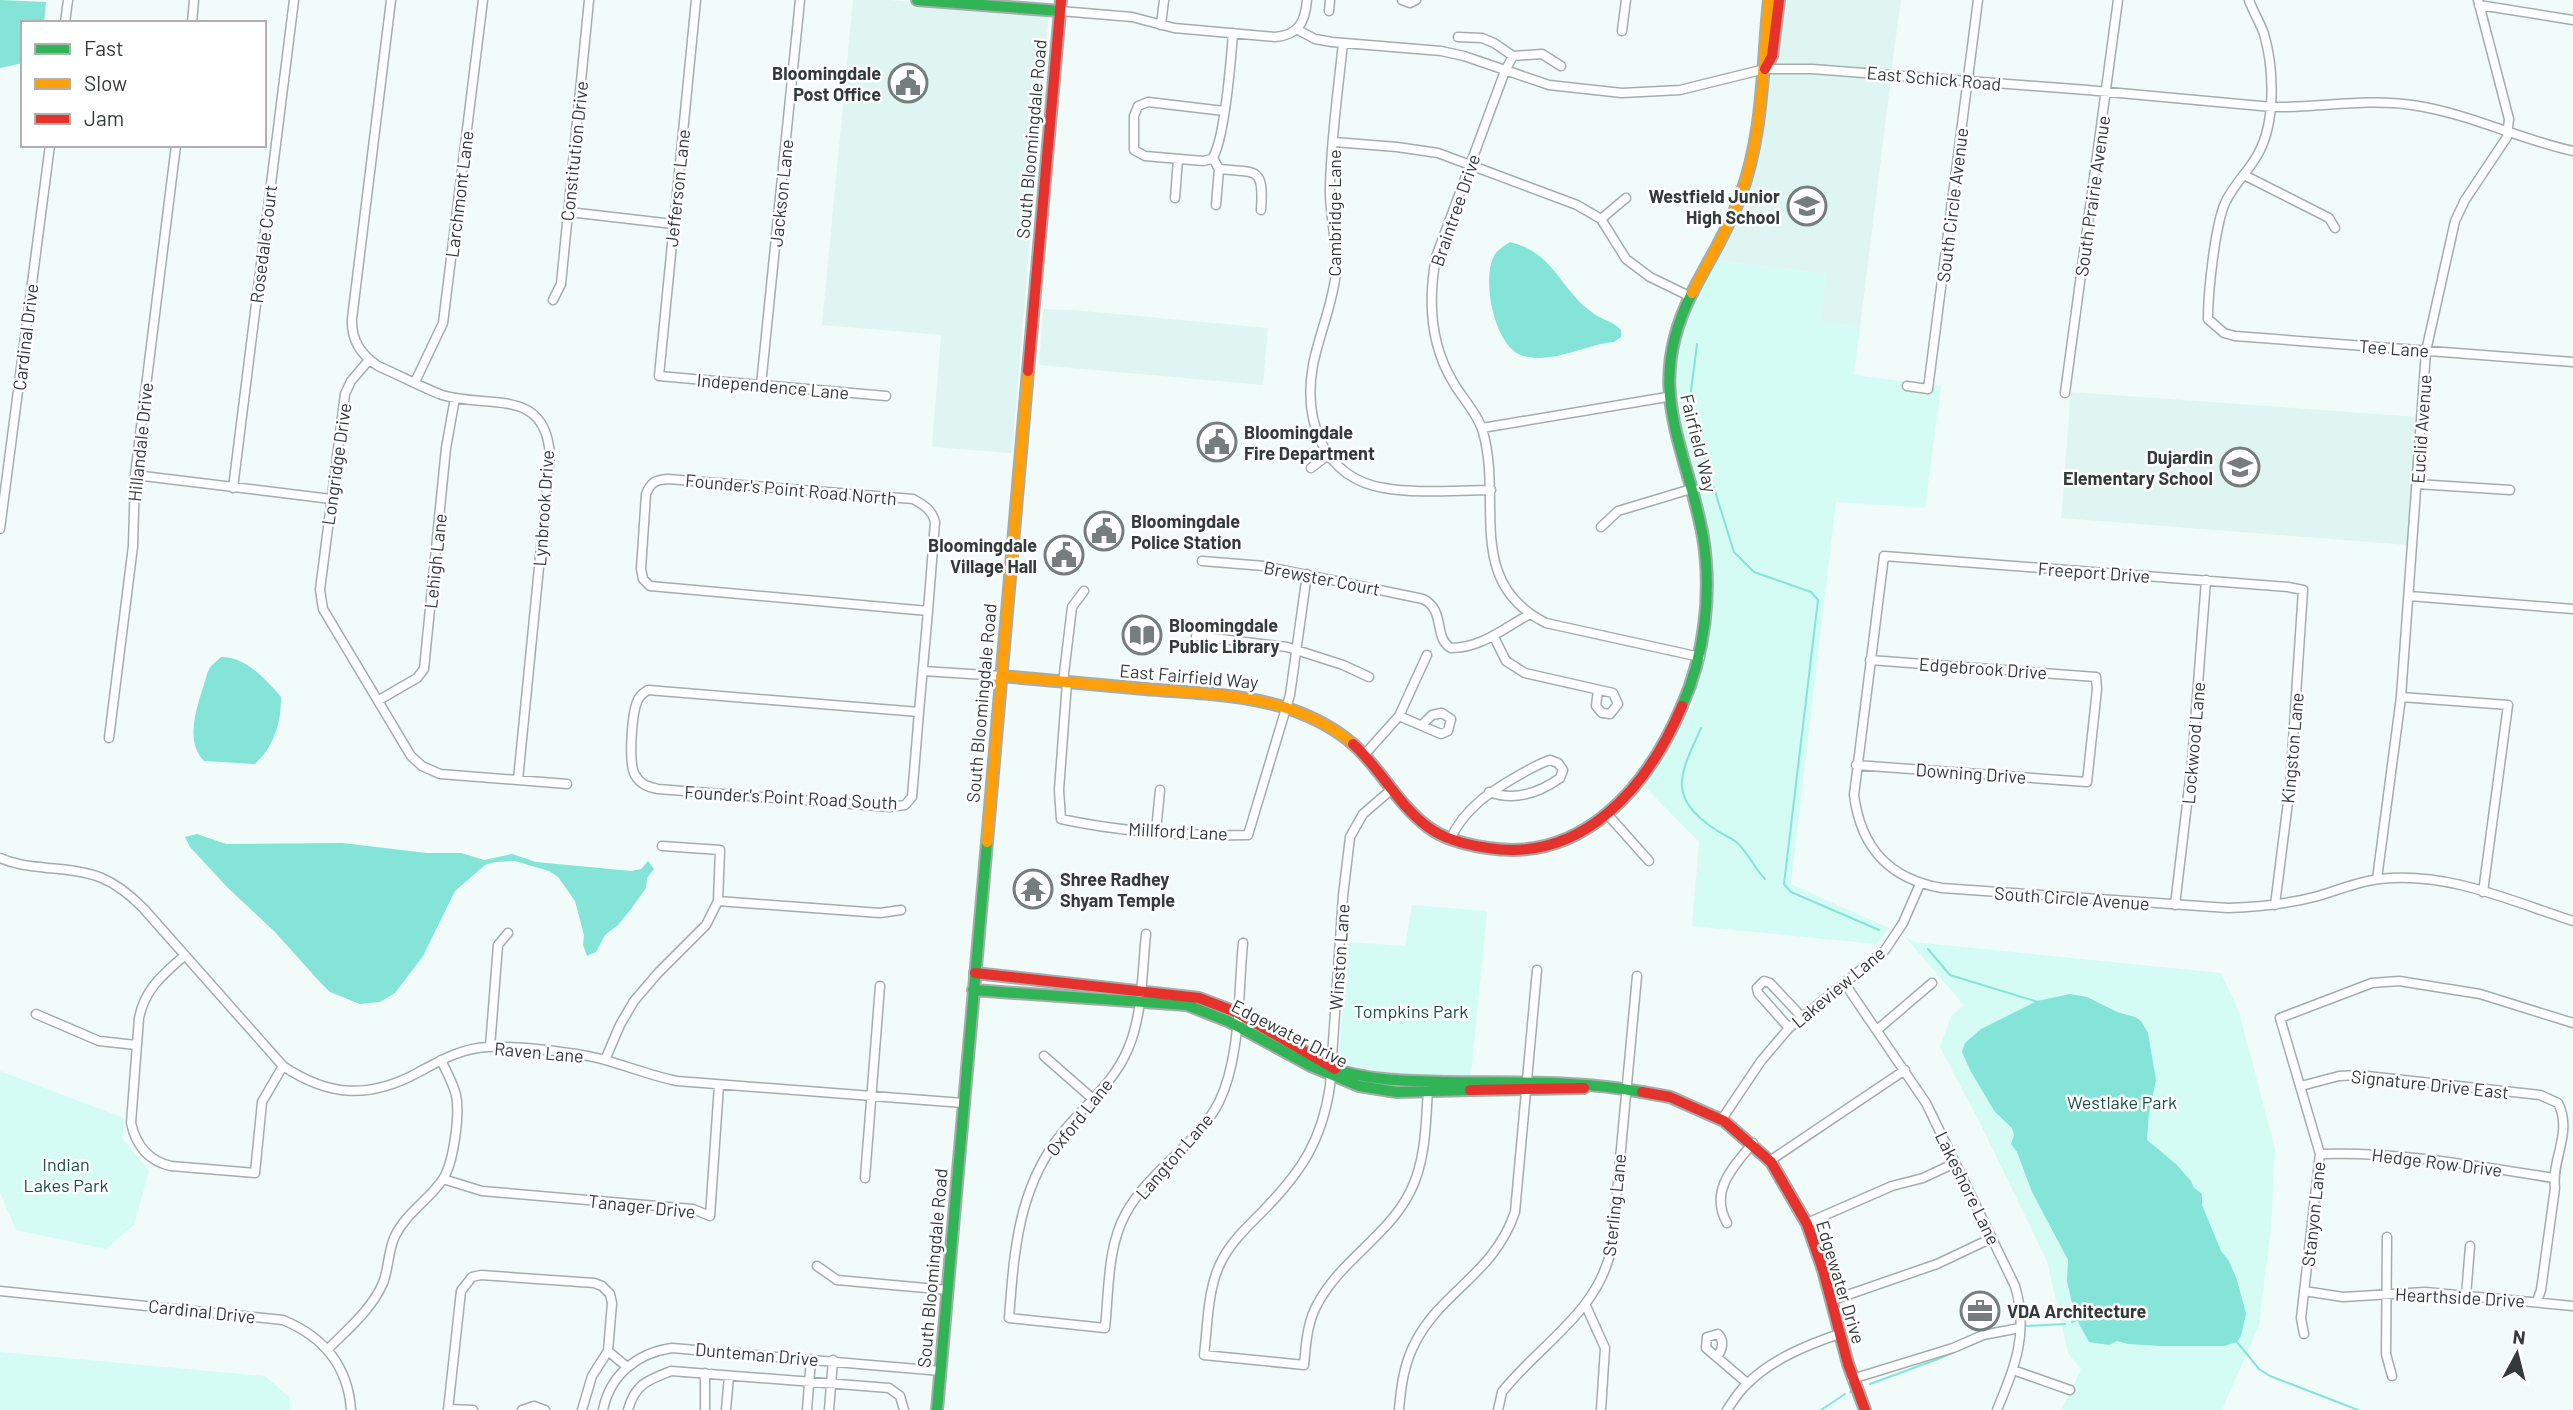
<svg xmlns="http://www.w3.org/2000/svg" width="2573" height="1410" viewBox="0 0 2573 1410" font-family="Barlow,sans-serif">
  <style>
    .built { fill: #dff5f1 }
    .green { fill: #d4fcf5 }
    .water { fill: #83e4d7 }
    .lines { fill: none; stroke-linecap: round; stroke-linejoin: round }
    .stream { stroke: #83e4d7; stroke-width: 2 }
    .street-casing { stroke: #a5adac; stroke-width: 11 }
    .fast-casing { stroke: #a5adac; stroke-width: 14 }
    .slow-casing { stroke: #a5adac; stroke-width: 14 }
    .jam-casing { stroke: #a5adac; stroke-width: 14 }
    .street { stroke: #fdfefe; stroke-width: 8 }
    .fast { stroke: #30b455; stroke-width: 10 }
    .slow { stroke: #ff9f0a; stroke-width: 10 }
    .jam { stroke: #e5322d; stroke-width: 10 }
    .labels { text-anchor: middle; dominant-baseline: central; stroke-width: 5; stroke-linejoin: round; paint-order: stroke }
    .poi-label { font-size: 18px; font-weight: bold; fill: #333b3a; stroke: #fff; text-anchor: start }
    .street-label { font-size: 18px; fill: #333b3a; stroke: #fff }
    .park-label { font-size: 18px; fill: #175149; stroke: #fff }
  </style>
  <rect width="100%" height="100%" fill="#f1fbf9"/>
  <path class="built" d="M853,0H889L1049,12L1012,453L932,447L941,335L822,325Z
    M1779,0H1901L1891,72L1769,66Z
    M1813,70L1891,77L1860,327L1820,322L1826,274L1712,260L1733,219L1767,71Z
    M1043,309L1073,310L1268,328L1263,385L1039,365Z
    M2071,392L2419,417L2408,545L2061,518Z"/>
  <path class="green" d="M1712,260L1826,274L1820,322L1860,327L1854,375L1941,386L1925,508L1836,502L1791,884L1889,928L1876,944L1692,926L1699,842L1641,783L1692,706L1709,631V567L1670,396L1674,346L1680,322Z
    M1412,905L1487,911L1471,1075L1401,1076L1338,1063L1349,942L1405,946Z
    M1904,936L1914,942L2221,973L2239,1012L2275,1149L2271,1227L2259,1325L2222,1410H2061L2081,1370L2068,1353L2047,1261L1981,1125L1940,1047L1951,1016L1964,1005Z
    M0,1071L124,1118L122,1138L149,1171L134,1225L106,1249L16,1230L0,1193Z
    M0,1352L265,1376L289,1397L290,1410H0Z"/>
  <path class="water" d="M0,0L46,2L44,23H23V63L0,68Z
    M1510,242C1555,253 1559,289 1593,313C1603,321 1610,319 1621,330V337L1614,342C1586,344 1554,364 1524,356C1495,350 1481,280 1494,256C1497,250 1504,246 1510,242Z
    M221,657C246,657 266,679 281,697C281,724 274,746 255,764L204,761C182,738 200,701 207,674L210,667Z
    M197,834L226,844L342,843L427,853H461L484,860L512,854L536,862L631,871L641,869L648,861L654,869L647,878L646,888L631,909L618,925L605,935L596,952L587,956L583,945L584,935L575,901L558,877L549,871L515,861L495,862L485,865L455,891L423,956L395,993L380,1002L360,1004L330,992L318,980L275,932L227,887L190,847L185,837Z
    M2070,994L2087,997L2117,1012L2135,1017L2141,1021L2148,1033L2156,1080L2149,1113L2147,1140L2176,1164L2191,1181L2194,1188L2202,1194V1205L2221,1251L2229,1261L2237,1280L2246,1314L2241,1336L2237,1342L2224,1346H2162L2128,1344L2117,1341L2109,1345L2089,1342L2079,1324L2071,1299L2067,1281L2068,1260L2032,1192L2017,1152L2011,1144L2014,1135L2012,1128L1995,1112L1971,1072L1962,1052L1965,1043L1981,1029L2037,1001Z"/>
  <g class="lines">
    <path class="stream" d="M1697,344L1691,391L1692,418L1734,552L1754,572L1811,592L1818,600L1784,884L1791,892L1879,930
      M1701,728C1680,775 1666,796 1716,830C1722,834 1729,837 1735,841C1747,850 1754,868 1765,879
      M1928,949L1950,975L2038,1002
      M2072,1322L2079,1319
      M2026,1326L2065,1324
      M2237,1342L2259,1369L2270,1376L2358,1410
      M1870,1384L1938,1359L1988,1338
      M1850,1392H1851
      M1821,1410L1845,1394"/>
    <defs>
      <path id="street" d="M391,0L352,319C351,339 361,355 378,366C399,375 421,387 442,395C488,409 546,386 550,456L518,780
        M696,0L659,376L886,396
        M1402,0L1410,3L1416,0
        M2249,0C2253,12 2260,22 2264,34C2274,68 2276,122 2258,154C2249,171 2233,185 2225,203C2215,226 2208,292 2208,319L2224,333L2235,336L2573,362
        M2479,5L2573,20
        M1060,11L1132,17L1174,28L1275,37C1299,35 1305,22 1307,0
        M1329,11L1330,0
        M65,23L68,0
        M192,23L194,0
        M1161,25L1164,0
        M1298,30L1315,39L1332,42L1441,51L1464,56L1549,85L1622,93L1680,90L1765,69H1812L2087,90L2272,107C2319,108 2365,98 2412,105C2468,113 2518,139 2573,151
        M1622,31L1626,0
        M1458,37L1482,38L1494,43L1513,56L1542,54L1561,66
        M1343,43C1338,91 1331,139 1330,187C1329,215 1338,243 1336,272C1333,304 1319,334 1313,365C1303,420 1323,478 1384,488C1417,494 1457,490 1491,490
        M1513,56L1505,71L1436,257C1428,300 1430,344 1453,382C1462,398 1478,414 1483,432C1503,502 1464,582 1546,623L1700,657
        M1224,111L1148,102L1138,106L1134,116V150L1145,156L1203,161L1212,159C1225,140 1231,59 1233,33
        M1334,142L1397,147L1438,153L1577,205L1601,219L1626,259L1650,277L1689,296
        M1213,158L1219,169C1257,173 1264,166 1261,210
        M2244,175L2329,218L2335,228
        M1175,198L1178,159
        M1216,205L1219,169
        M569,212L673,224
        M1601,219L1626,198
        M553,300L561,284L589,0
        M369,360L351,381L345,394L320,590L323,609L411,756L422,766L440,774L567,784
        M415,382L443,323L483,0
        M761,385L800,0
        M1907,386L1928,389L1978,0
        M2065,393L2118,0
        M1482,428L1667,397
        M1311,468L1328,455
        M135,475L331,499
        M668,479L913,499C924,505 932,510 935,522L928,611L650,586L643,579L641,569L646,494C651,482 655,480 668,479Z
        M2417,484L2510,490
        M233,488L294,0
        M1601,527L1618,511L1691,489
        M0,529L50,145
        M1202,561L1264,566L1423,599C1446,610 1433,638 1451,648C1482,648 1504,628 1530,614
        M2409,596L2573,609
        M1196,636L1287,647L1343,665L1369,677
        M1494,637L1506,661L1525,673L1613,693L1618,704L1610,714L1602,713L1596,706L1598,690
        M923,671L1001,676
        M1063,682L1072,607L1084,591
        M1067,682L1059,790L1061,819C1121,832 1186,836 1248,835L1290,695L1307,574
        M648,690L919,712L912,797L905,805L890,807L658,789C648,787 640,784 635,775C628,763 632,715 637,702C639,696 643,693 648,690Z
        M2401,697L2508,705L2483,892
        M379,700L417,678L424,669L446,448L455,398
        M919,712L928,611
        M1399,716L1441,734L1448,731L1451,719L1442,713L1432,715L1423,724
        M109,738L133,546L135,475L176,145
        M1365,754L1399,716L1427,655
        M1856,765L2087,782L2097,689L2096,677L1870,660
        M1392,789L1363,814L1350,837L1343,896L1330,1086C1322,1141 1301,1172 1263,1211C1248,1226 1232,1241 1222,1260C1207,1288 1208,1324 1204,1355L1304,1365C1306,1344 1307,1322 1318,1303C1341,1260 1388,1236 1410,1192C1426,1161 1426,1122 1428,1087
        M1608,815L1649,861
        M1156,831L1160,790
        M1450,840C1464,808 1491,791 1521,774C1530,769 1540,763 1550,760L1558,763L1563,770L1560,778C1539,793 1514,801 1489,792
        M662,846L720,850L718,901
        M0,858C16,865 31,866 48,868C92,871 113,877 144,909L283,1066C329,1097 370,1099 419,1072C441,1060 462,1048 488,1047C518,1046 577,1052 605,1060C630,1067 652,1076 677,1081L963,1103
        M2377,879L2401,697L2426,351L2455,221L2465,200L2507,137L2509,119L2478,0
        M2175,905L2192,762L2206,580
        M2275,905L2290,786L2303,590L2288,587L1884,556L1854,795C1861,848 1889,879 1942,888L2228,908C2258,907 2289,904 2318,896C2339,890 2359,881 2380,879C2447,871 2511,901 2573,921
        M1146,934C1142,971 1143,1014 1128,1049C1112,1087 1079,1109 1056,1141C1017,1195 1014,1255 1009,1318L1105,1328C1109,1291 1107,1247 1126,1213C1150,1170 1197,1145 1219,1102C1241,1057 1238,993 1243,943
        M185,955C164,974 145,988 139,1018L131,1123C136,1145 148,1161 171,1166L255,1173L262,1102L283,1066
        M1845,984L1926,1103L2015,1286C2029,1333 2015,1366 1997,1410
        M36,1014L99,1041L136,1045
        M1789,1028L1758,993L1757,988L1764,981L1770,983L1801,1016
        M1877,1030L1932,983
        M490,1047L498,945L508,933
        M1044,1056L1094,1100
        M605,1060L620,1025L634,1001L658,973L706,925L718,901L880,913L901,910
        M2301,1086L2339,1076L2358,1075L2540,1095L2558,1103C2573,1132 2551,1160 2555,1188L2541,1290L2537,1301
        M1722,1119L1761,1061L1789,1028L1885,950L1903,923L1920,884
        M2320,1154C2399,1151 2476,1166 2554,1178
        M1771,1160L1905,1070
        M865,1178L880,986
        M443,1179L482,1191L693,1209L710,1216L719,1085
        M1727,1223C1709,1191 1733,1167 1753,1143
        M1807,1223L1892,1186L1923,1178L1955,1163
        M2387,1237L2386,1354L2392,1376
        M817,1266L837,1280L948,1290
        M0,1291L283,1320C324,1337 348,1366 351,1410
        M2304,1291L2343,1297L2425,1292L2573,1306
        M2466,1296L2470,1246
        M1830,1301L1937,1264L1992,1238
        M1586,1306L1605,1348L1601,1410
        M2304,1334L2301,1318L2320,1154L2280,1018L2372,983L2399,981L2480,994L2573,1023
        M328,1349C348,1329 372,1309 383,1283C389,1268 388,1250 395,1236C406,1213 430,1199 443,1179C454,1162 460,1113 456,1095C453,1083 446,1071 441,1060
        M608,1351L627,1367
        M1717,1357C1722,1350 1725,1341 1718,1334L1707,1337L1706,1348L1747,1383
        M2013,1370L2070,1390
        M1852,1379L1953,1348L1983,1335L2020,1328
        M448,1409L473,1410
        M448,1410L461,1291L472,1277L481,1275L594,1283L602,1286L610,1294L612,1303L608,1351L592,1376L582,1410
        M522,1410L534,1406L545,1410
        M603,1410C610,1375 637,1353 672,1348L941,1371
        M628,1410C635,1384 648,1380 671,1371L889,1388L900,1396L904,1410
        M705,1410V1373
        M726,1410L729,1376
        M807,1410L811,1359
        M829,1410L833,1360
        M1399,1410C1401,1386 1404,1363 1416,1341C1443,1290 1494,1274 1515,1212L1537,970
        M1498,1410L1502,1392C1542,1342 1599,1312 1612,1246L1637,976
        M1727,1410C1733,1401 1739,1391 1747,1384C1772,1359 1807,1345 1839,1334"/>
      <path id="fast" d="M917,0L1060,11
        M1682,706C1705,654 1712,593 1703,537C1686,444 1643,389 1692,293
        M973,990L1187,1005L1230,1022L1311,1066L1359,1086L1397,1092L1470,1090
        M1335,1069C1370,1081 1411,1081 1448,1082C1513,1083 1578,1080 1642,1092
        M937,1410L987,842"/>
      <path id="slow" d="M1692,293C1708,261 1728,231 1740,197C1764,133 1762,66 1769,0
        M1001,676C1049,680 1097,685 1145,689C1218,695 1294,694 1353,744
        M987,842L1028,371"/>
      <path id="jam" d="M1765,69L1772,56L1779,0
        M1028,371L1061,0
        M1353,744C1381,769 1398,805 1428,827C1445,840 1467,845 1488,848C1584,863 1648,786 1682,706
        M975,973L1199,998L1236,1012L1335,1069
        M1470,1090L1584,1088
        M1642,1092L1670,1097L1724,1121L1771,1162L1807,1224L1823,1270L1848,1364L1865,1410"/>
    </defs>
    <use href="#street" class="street-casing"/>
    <use href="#fast" class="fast-casing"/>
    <use href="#slow" class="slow-casing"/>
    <use href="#jam" class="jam-casing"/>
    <use href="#street" class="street"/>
    <use href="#fast" class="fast"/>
    <use href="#slow" class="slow"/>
    <use href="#jam" class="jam"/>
  </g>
  <defs>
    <symbol id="civic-ring" viewBox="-11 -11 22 22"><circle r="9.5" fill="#fff" stroke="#767e7d" stroke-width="1.5"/><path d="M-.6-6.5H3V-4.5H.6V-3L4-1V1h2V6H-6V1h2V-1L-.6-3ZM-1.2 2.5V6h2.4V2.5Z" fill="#767e7d"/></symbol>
    <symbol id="school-ring" viewBox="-11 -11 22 22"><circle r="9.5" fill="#fff" stroke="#767e7d" stroke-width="1.5"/><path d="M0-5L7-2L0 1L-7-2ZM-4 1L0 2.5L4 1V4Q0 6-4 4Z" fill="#767e7d"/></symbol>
    <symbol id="library-ring" viewBox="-11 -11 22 22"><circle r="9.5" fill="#fff" stroke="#767e7d" stroke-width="1.5"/><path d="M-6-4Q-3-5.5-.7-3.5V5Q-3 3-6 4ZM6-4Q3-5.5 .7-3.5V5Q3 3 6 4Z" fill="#767e7d"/></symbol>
    <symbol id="temple-ring" viewBox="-11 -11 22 22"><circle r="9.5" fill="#fff" stroke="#767e7d" stroke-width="1.5"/><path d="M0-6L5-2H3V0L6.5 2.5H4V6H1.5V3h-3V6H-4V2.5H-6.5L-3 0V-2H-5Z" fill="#767e7d"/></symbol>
    <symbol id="office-ring" viewBox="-11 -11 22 22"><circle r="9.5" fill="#fff" stroke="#767e7d" stroke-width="1.5"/><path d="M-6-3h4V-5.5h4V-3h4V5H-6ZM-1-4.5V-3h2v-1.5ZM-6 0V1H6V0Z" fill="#767e7d"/></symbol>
  </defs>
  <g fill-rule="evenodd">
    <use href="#civic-ring" x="886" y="61" width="44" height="44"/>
    <use href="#school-ring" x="1785" y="184" width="44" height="44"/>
    <use href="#civic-ring" x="1195" y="420" width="44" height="44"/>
    <use href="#school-ring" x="2218" y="445" width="44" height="44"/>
    <use href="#civic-ring" x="1082" y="509" width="44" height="44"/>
    <use href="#civic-ring" x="1042" y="533" width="44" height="44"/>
    <use href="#library-ring" x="1120" y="613" width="44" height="44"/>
    <use href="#temple-ring" x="1011" y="867" width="44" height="44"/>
    <use href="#office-ring" x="1958" y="1289" width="44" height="44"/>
  </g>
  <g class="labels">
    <g class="poi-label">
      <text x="881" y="73" text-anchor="end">Bloomingdale<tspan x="881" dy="21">Post Office</tspan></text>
      <text x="1780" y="196" text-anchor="end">Westfield Junior<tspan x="1780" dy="21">High School</tspan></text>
      <text x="1244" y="432">Bloomingdale<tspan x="1244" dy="21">Fire Department</tspan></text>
      <text x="2213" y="457" text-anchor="end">Dujardin<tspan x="2213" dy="21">Elementary School</tspan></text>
      <text x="1131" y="521">Bloomingdale<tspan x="1131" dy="21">Police Station</tspan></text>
      <text x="1037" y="545" text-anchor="end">Bloomingdale<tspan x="1037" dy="21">Village Hall</tspan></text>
      <text x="1169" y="625">Bloomingdale<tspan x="1169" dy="21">Public Library</tspan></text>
      <text x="1060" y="879">Shree Radhey<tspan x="1060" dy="21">Shyam Temple</tspan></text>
      <text x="2007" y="1311">VDA Architecture</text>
    </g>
    <g class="street-label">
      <text transform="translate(1934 78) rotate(5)">East Schick Road</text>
      <text transform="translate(1031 139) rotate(-85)">South Bloomingdale Road</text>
      <text transform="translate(574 151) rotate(-84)">Constitution Drive</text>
      <text transform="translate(677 188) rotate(-84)">Jefferson Lane</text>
      <text transform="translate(781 193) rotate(-84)">Jackson Lane</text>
      <text transform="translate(459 194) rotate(-83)">Larchmont Lane</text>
      <text transform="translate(2092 196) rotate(-82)">South Prairie Avenue</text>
      <text transform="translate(1952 205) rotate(-83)">South Circle Avenue</text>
      <text transform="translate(1455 210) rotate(-71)">Braintree Drive</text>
      <text transform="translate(1334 213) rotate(-90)">Cambridge Lane</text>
      <text transform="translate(263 244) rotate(-83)">Rosedale Court</text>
      <text transform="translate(25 337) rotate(-83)">Cardinal Drive</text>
      <text transform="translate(2394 348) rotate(4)">Tee Lane</text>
      <text transform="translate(773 386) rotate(5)">Independence Lane</text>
      <text transform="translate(2421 429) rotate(-86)">Euclid Avenue</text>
      <text transform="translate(140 442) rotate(-84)">Hillandale Drive</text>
      <text transform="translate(1699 443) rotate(76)">Fairfield Way</text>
      <text transform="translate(336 464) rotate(-82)">Longridge Drive</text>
      <text transform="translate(791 489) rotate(5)">Founder's Point Road North</text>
      <text transform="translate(543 508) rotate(-86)">Lynbrook Drive</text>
      <text transform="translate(435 561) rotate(-84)">Lehigh Lane</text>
      <text transform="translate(2094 572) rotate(4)">Freeport Drive</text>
      <text transform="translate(1322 578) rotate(11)">Brewster Court</text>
      <text transform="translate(1983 668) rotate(4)">Edgebrook Drive</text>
      <text transform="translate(1189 676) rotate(5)">East Fairfield Way</text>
      <text transform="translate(981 703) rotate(-85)">South Bloomingdale Road</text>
      <text transform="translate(2193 743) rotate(-85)">Lockwood Lane</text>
      <text transform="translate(2292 748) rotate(-85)">Kingston Lane</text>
      <text transform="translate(1971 773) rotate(4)">Downing Drive</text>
      <text transform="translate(791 797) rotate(3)">Founder's Point Road South</text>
      <text transform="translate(1178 831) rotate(3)">Millford Lane</text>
      <text transform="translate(2072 898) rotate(4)">South Circle Avenue</text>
      <text transform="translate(1339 957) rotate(-86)">Winston Lane</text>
      <text transform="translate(1838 987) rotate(-40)">Lakeview Lane</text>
      <text transform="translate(1290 1033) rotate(27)">Edgewater Drive</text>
      <text transform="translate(539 1052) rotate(5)">Raven Lane</text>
      <text transform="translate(2430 1084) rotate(6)">Signature Drive East</text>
      <text transform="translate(1079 1117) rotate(-51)">Oxford Lane</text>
      <text transform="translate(1174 1156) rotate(-49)">Langton Lane</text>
      <text transform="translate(2437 1162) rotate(7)">Hedge Row Drive</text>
      <text transform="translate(1968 1188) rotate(64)">Lakeshore Lane</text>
      <text transform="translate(1614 1205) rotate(-84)">Sterling Lane</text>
      <text transform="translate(642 1206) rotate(6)">Tanager Drive</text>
      <text transform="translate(2313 1214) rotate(-84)">Stanyon Lane</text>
      <text transform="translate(932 1268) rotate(-85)">South Bloomingdale Road</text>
      <text transform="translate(1841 1282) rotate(73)">Edgewater Drive</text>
      <text transform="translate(2460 1297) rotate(3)">Hearthside Drive</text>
      <text transform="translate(202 1311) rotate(6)">Cardinal Drive</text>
      <text transform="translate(757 1354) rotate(5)">Dunteman Drive</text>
    </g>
    <g class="park-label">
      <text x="1411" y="1011">Tompkins Park</text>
      <text x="2122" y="1102">Westlake Park</text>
      <text x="66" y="1164">Indian<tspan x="66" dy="21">Lakes Park</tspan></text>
    </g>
  </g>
  <rect x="21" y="21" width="245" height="126" fill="#ffffff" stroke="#adb1b0" stroke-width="2"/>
  <rect x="35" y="44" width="35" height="10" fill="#30b455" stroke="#adb1b0" stroke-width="2"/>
  <text x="84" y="56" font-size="21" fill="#333b3a">Fast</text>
  <rect x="35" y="79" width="35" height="10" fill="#ff9f0a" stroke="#adb1b0" stroke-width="2"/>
  <text x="84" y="91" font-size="21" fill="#333b3a">Slow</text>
  <rect x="35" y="114" width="35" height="10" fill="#e5322d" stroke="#adb1b0" stroke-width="2"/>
  <text x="84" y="126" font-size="21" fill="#333b3a">Jam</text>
  <g transform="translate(2517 1354) rotate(7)" stroke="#ffffff" stroke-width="5" paint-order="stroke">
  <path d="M0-5L12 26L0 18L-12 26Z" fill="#333b3a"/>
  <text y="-10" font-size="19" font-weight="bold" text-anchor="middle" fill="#333b3a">N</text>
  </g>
</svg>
